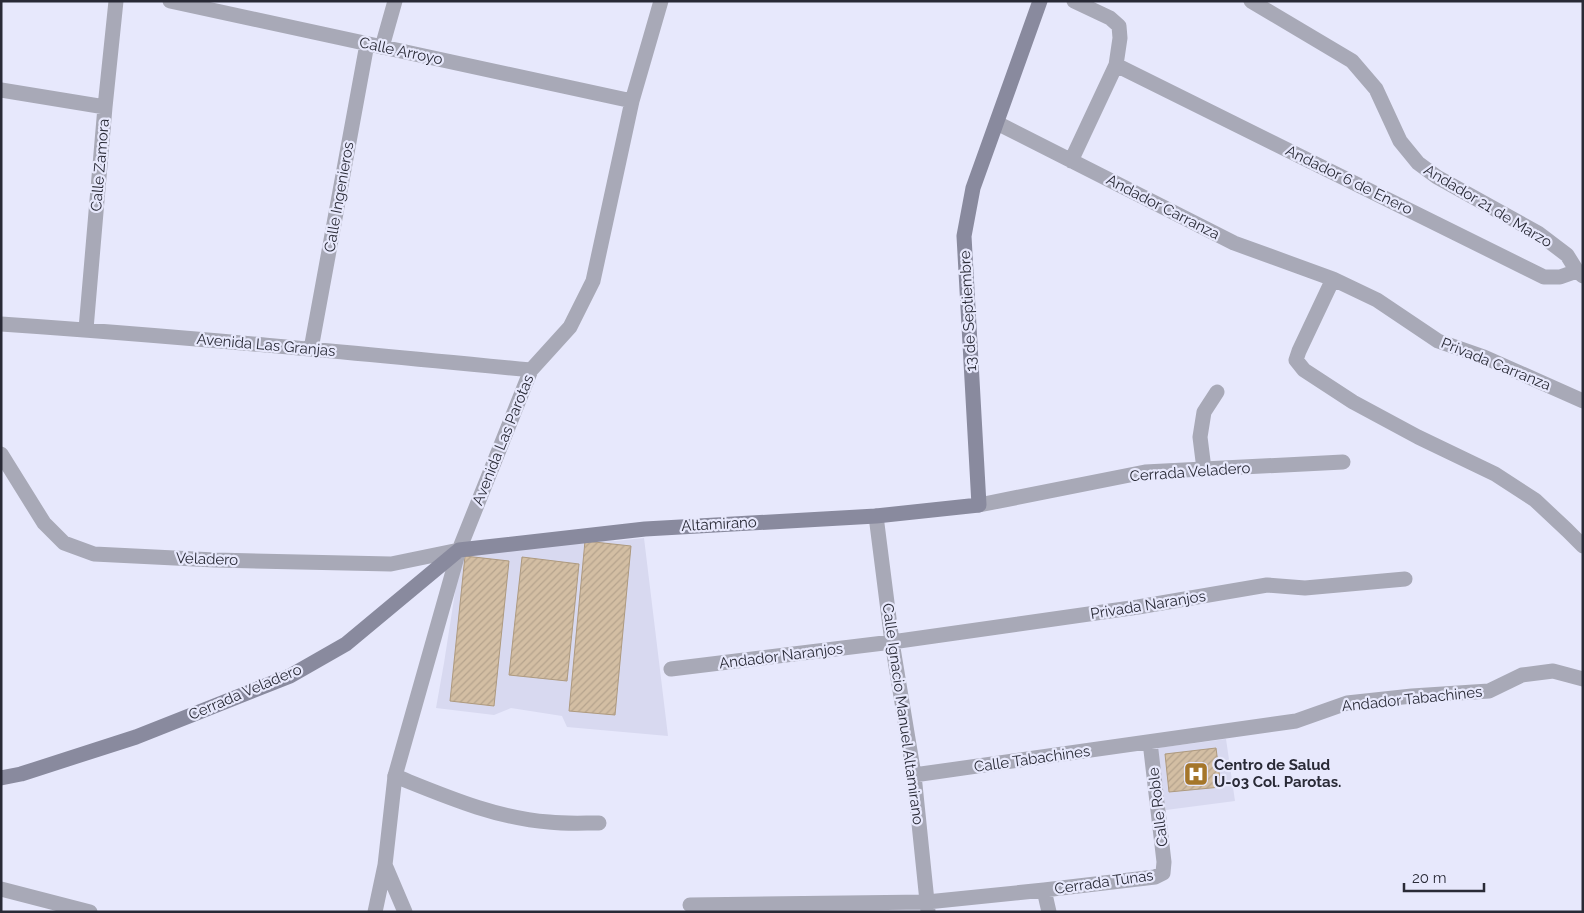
<svg xmlns="http://www.w3.org/2000/svg" width="1584" height="913" viewBox="0 0 1584 913" font-family="Raleway,sans-serif">
  <style>
    .built { fill: #d8d9f0 }
    .building { fill: url(#building-hatch); stroke: #ae9a7f }
    .lines { fill: none; stroke-linecap: round; stroke-linejoin: round }
    .lane { stroke: #a8a9b7; stroke-width: 15 }
    .street { stroke: #a8a9b7; stroke-width: 15 }
    .secondary { stroke: #898a9e; stroke-width: 15 }
    .labels { text-anchor: middle; dominant-baseline: central; stroke-width: 4.5; stroke-linejoin: round; paint-order: stroke }
    .street-label { font-size: 15px; fill: #292a36; stroke: #e7e8fc }
    .poi-label { font-size: 15px; font-weight: bold; fill: #292a36; stroke: #e7e8fc; text-anchor: start }
  </style>
  <defs>
    <pattern id="building-hatch" width="6" height="6" patternUnits="userSpaceOnUse" patternTransform="scale(1.25)"><rect width="6" height="6" fill="#d3bea3"/><path d="M-1 1l2-2M0 6l6-6M5 7l2-2" fill="none" stroke="#b5a38d"/></pattern>
  </defs>
  <rect width="100%" height="100%" fill="#e7e8fc"/>
  <path class="built" d="M585,538L616,541L644,538L668,736L567,727L562,716L511,708L494,715L436,708L444,663L461,554Z
    M1226,739L1235,801L1166,810L1157,748Z"/>
  <path class="building" d="M585,541L631,546L615,715L569,711Z
    M465,556L509,561L494,706L450,701Z
    M522,557L579,564L567,681L509,675Z
    M1216,748L1221,787L1169,792L1165,754Z"/>
  <g class="lines">
    <path class="lane" d="M1204,469L1200,437L1204,412L1217,392
      M395,776C445,796 495,818 549,822C566,824 583,823 599,823"/>
    <path class="street" d="M170,1L632,101
      M1251,1L1352,61L1376,89L1400,141L1418,163L1437,177L1538,233L1567,255L1577,271L1583,276
      M382,47L395,1
      M1116,65L1544,277H1560L1577,271
      M1,90L105,107
      M997,123L1234,243L1333,279L1377,300L1438,341L1484,357L1583,401
      M1071,161L1116,65L1120,38L1119,26L1110,18L1074,1
      M1333,279L1299,351L1296,360L1304,370L1353,402L1418,437L1495,474L1535,500L1567,530L1583,546
      M1,324C178,336 355,353 531,370
      M86,329L105,107L116,1
      M311,349L367,44
      M1,454L44,523L64,543L94,554L215,560L391,564L459,550
      M979,505L1145,472L1343,462
      M876,516L892,642L914,775L928,911
      M671,669L892,642L1138,607L1267,585L1305,588L1405,579
      M914,775L1296,721L1347,703L1412,696L1489,691L1522,675L1553,671L1583,679
      M385,865L405,912
      M1,889L90,912
      M1044,890L1049,912
      M690,905L927,902L1044,890L1155,877L1163,873L1164,862L1150,742
      M375,912L385,865L395,776L459,550L531,370L570,327L593,281L632,101L661,1"/>
    <path class="secondary" d="M1,778L21,774L136,737L290,676L346,644L459,550L645,529L876,516L979,505L964,236L973,188L1040,1"/>
  </g>
  <defs>
    <symbol id="hospital-square" viewBox="-11 -11 22 22"><rect x="-9" y="-9" width="18" height="18" rx="4" fill="#a5762a" stroke="#e7e8fc"/><path d="M-5-5h3v3.5h4V-5h3V5h-3V1.5h-4V5h-3Z" fill="#fff"/></symbol>
  </defs>
  <g fill-rule="evenodd">
    <use href="#hospital-square" x="1182" y="760" width="28" height="28"/>
  </g>
  <g class="labels">
    <g class="street-label">
      <text transform="translate(401 51) rotate(12)">Calle Arroyo</text>
      <text transform="translate(100 165) rotate(-85)">Calle Zamora</text>
      <text transform="translate(1349 180) rotate(26)">Andador 6 de Enero</text>
      <text transform="translate(339 197) rotate(-80)">Calle Ingenieros</text>
      <text transform="translate(1488 206) rotate(31)">Andador 21 de Marzo</text>
      <text transform="translate(1163 207) rotate(27)">Andador Carranza</text>
      <text transform="translate(968 311) rotate(-93)">13 de Septiembre</text>
      <text transform="translate(266 345) rotate(5)">Avenida Las Granjas</text>
      <text transform="translate(1496 364) rotate(22)">Privada Carranza</text>
      <text transform="translate(503 440) rotate(-68)">Avenida Las Parotas</text>
      <text transform="translate(1190 472) rotate(-4)">Cerrada Veladero</text>
      <text transform="translate(719 524) rotate(-3)">Altamirano</text>
      <text transform="translate(207 559) rotate(2)">Veladero</text>
      <text transform="translate(1148 605) rotate(-9)">Privada Naranjos</text>
      <text transform="translate(781 656) rotate(-7)">Andador Naranjos</text>
      <text transform="translate(245 692) rotate(-23)">Cerrada Veladero</text>
      <text transform="translate(1412 699) rotate(-6)">Andador Tabachines</text>
      <text transform="translate(903 714) rotate(82)">Calle Ignacio Manuel Altamirano</text>
      <text transform="translate(1032 759) rotate(-8)">Calle Tabachines</text>
      <text transform="translate(1158 807) rotate(-97)">Calle Roble</text>
      <text transform="translate(1104 882) rotate(-8)">Cerrada Tunas</text>
    </g>
    <g class="poi-label">
      <text x="1214" y="765">Centro de Salud<tspan x="1214" dy="17">U-03 Col. Parotas.</tspan></text>
    </g>
  </g>
  <rect width="1584" height="913" fill="none" stroke="#292a36" stroke-width="5"/>
  <path d="M1404 883v8h80v-8" fill="none" stroke="#292a36" stroke-width="2.5"/>
  <text x="1412" y="883" font-size="15" fill="#292a36" stroke="#e7e8fc" stroke-width="4" paint-order="stroke">20 m</text>
</svg>
